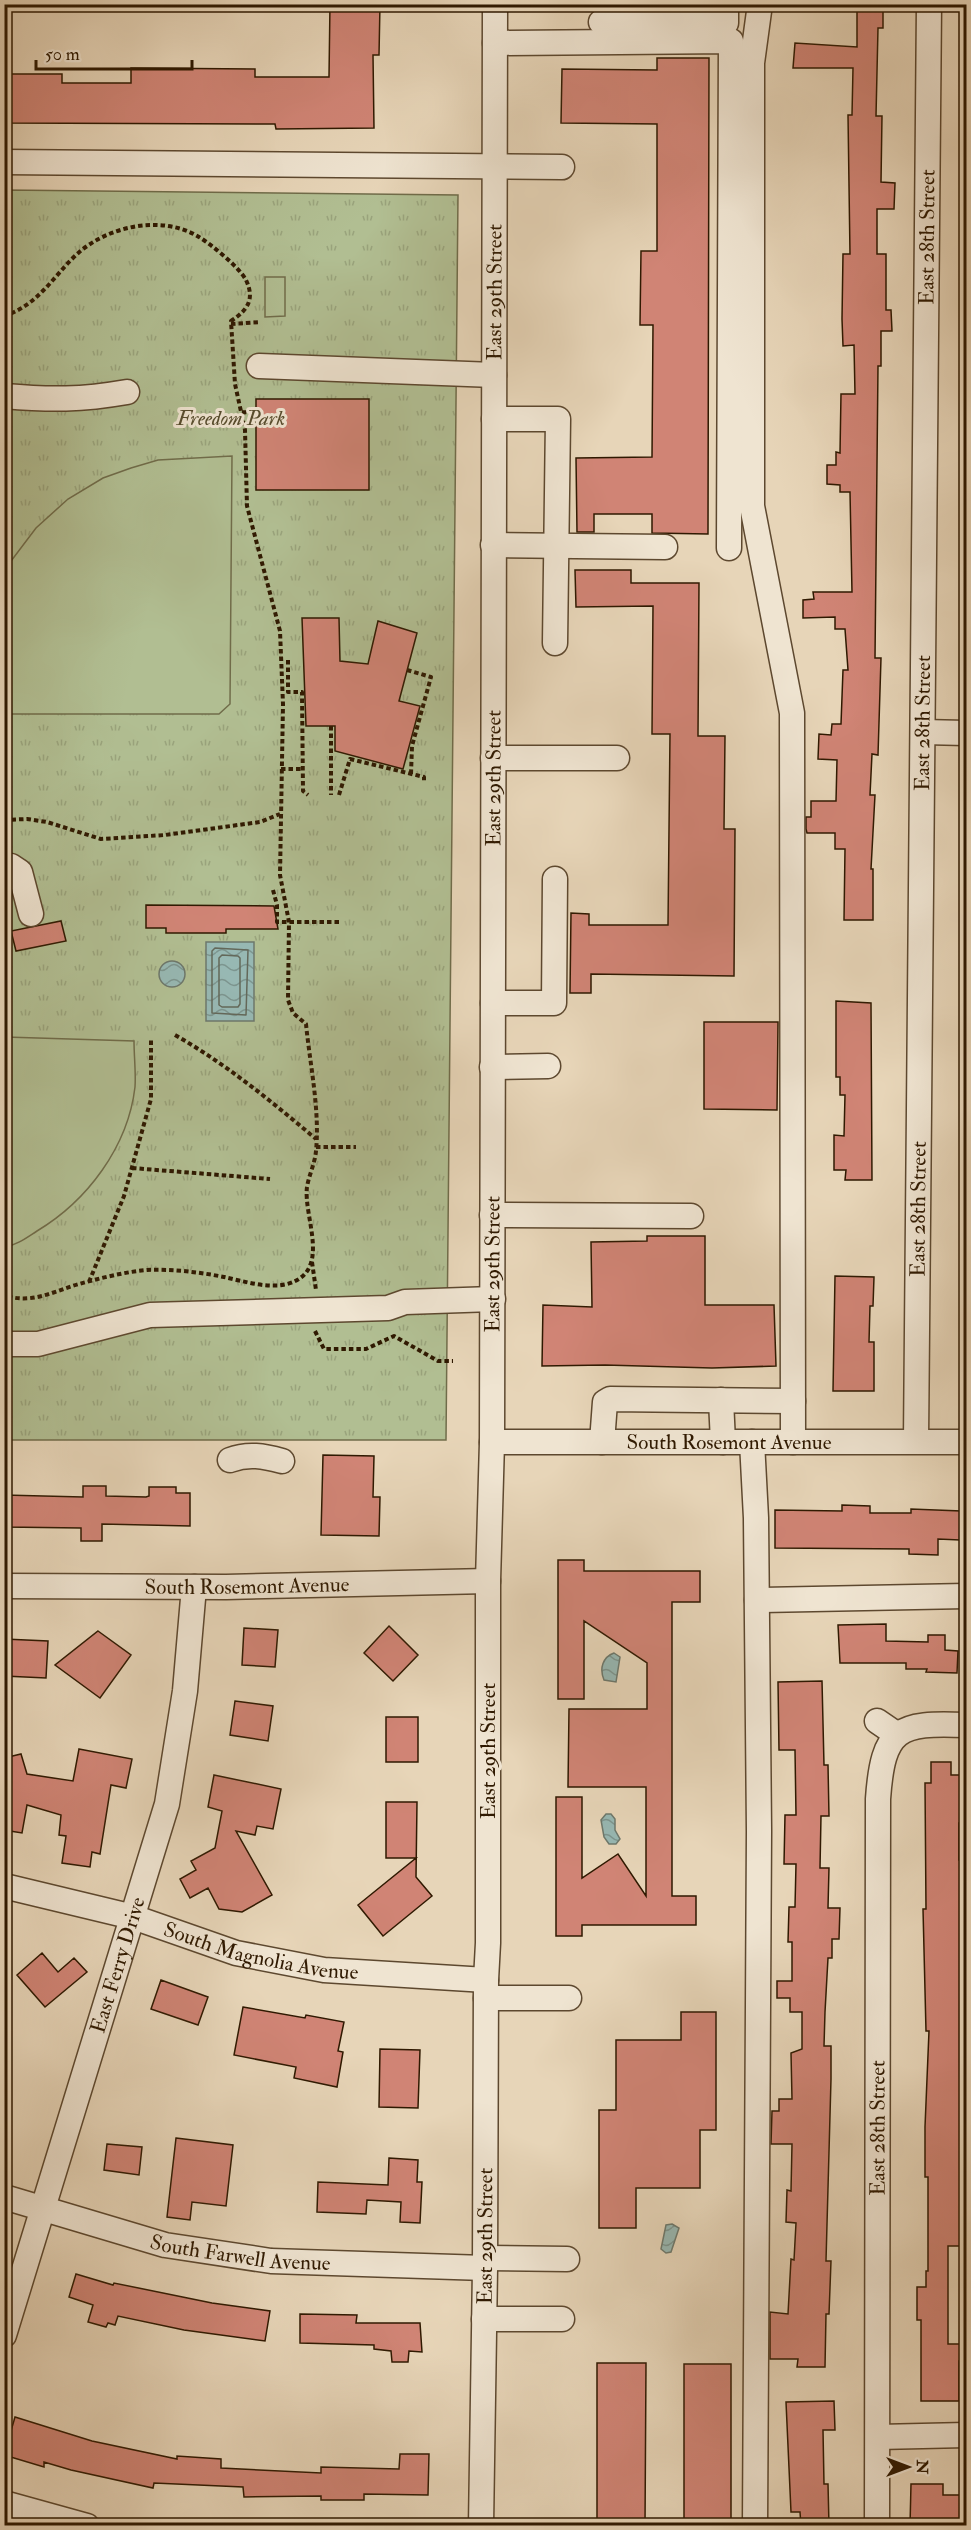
<svg xmlns="http://www.w3.org/2000/svg" width="971" height="2530" viewBox="0 0 971 2530" font-family="'IM FELL Double Pica',serif">
  <style>
    .park { fill: url(#park-tufts); stroke: #706c4a; stroke-width: 1.5 }
    .pitch { fill: #b1be92; stroke: #706c4a; stroke-width: 1.5 }
    .water { fill: url(#water-waves); stroke: #6d786c; stroke-width: 1.5 }
    .lines { fill: none; stroke-linecap: round; stroke-linejoin: round }
    .shore { stroke: #63685a; stroke-width: 1.5 }
    .building { fill: #d08475; stroke: #2f1901; stroke-width: 1.5 }
    .minor-casing { stroke: #5d482f; stroke-width: 27 }
    .path { stroke: #2f1901; stroke-width: 4; stroke-dasharray: 4.5 3; stroke-linecap: butt }
    .minor { stroke: #efe4d1; stroke-width: 24 }
    .labels { text-anchor: middle; dominant-baseline: central; stroke-width: 6; stroke-linejoin: round; paint-order: stroke }
    .street-label { font-size: 21px; fill: #2f1901; stroke: #efe4d1 }
    .park-label { font-size: 21px; font-style: italic; fill: #564b2c; stroke: #efe4d1 }
  </style>
  <defs>
    <pattern id="park-tufts" width="24" height="20" patternUnits="userSpaceOnUse" patternTransform="scale(1.5)"><rect width="24" height="20" fill="#b1be92"/><path d="M3 7l-1-3M5 7V3M7 7l1-3M15 17l-1-3M17 17v-4M19 17l1-3" fill="none" stroke="#99a37c"/></pattern>
    <pattern id="water-waves" width="16" height="10" patternUnits="userSpaceOnUse" patternTransform="scale(1.5)"><rect width="16" height="10" fill="#97b8b3"/><path d="M0 5q4-4 8 0t8 0" fill="none" stroke="#7c958f"/></pattern>
  </defs>
  <rect width="100%" height="100%" fill="#e7d5b8"/>
  <filter id="stains"><feTurbulence type="fractalNoise" baseFrequency=".00333" numOctaves="4"/><feColorMatrix values="0 0 0 0 .2 0 0 0 0 .09 0 0 0 0 .02 0 0 0 .5 -.17"/></filter>
  <radialGradient id="worn" r=".72"><stop offset=".6" stop-color="#630" stop-opacity="0"/><stop offset="1" stop-color="#630" stop-opacity=".3"/></radialGradient>
  <path class="park" d="M5,190L458,195L446,1440H5Z"/>
  <path class="pitch" d="M265,277H285V316L265,317Z
    M232,456L230,704L219,714H5V569L36,528L68,499L103,478L131,468L158,460Z
    M5,1037L134,1041C134,1056 136,1073 135,1087C128,1147 87,1201 37,1231C26,1238 17,1245 5,1247Z"/>
  <path class="water" d="M206,942H254V1021H206Z
    M159 974a13 13 0 1 1 26 0a13 13 0 1 1-26 0Z
    M614,1653L620,1657L616,1682L604,1680C599,1668 603,1657 614,1653Z
    M606,1814H611L615,1819V1830L620,1839L616,1844H609L604,1837L601,1820Z
    M672,2224L679,2228L671,2252L666,2253L661,2249L666,2225Z"/>
  <g class="lines">
    <path class="shore" d="M215,948L248,950L246,1015L212,1013V951Z
      M222,955L238,956L240,958V1004L238,1007H222L219,1005V958Z"/>
  </g>
  <path class="building" d="M330,4H380L379,55H373L374,128L276,129L275,124L4,123V74H62V83H131V68L255,69V77H329Z
    M857,4H883V28H878L876,116H882L881,182L895,183L894,209H877V254H886V310H891L892,331H881V366H878L875,658H881L878,755L872,754L870,795H875L871,869H873V920H844L845,849H835V833H807L806,829V817H811V801H836L837,760L818,759L819,734L831,735L832,724H841L843,670H848L845,629H835V617L803,618V600L814,599L813,592H852L850,492H840V485L827,484V465H836V452L840,453L841,394H855L854,345L843,346L842,319L843,254H850L848,115H852L853,68H793L795,43L857,47Z
    M657,58H709L708,534L652,533V514H594V532H577L576,458L652,457L653,325H640L641,251H657V124L561,123L562,69L657,70Z
    M256,399H369V490H256Z
    M575,570H631V583H699L698,736H725L724,829H735L734,976L591,974V993H570L571,913L589,914V925H668L670,734H652L653,606L576,607Z
    M302,618H339L340,661L368,664L378,621L417,633L399,701L420,706L403,769L335,751V726H306Z
    M146,905L274,906L278,929H226V933H166V928H146Z
    M61,921L66,941L16,951L11,931Z
    M836,1001L871,1003L872,1180H845L846,1170H834V1135L844,1136L845,1095H840V1077H836Z
    M704,1022H778L777,1110L704,1109Z
    M647,1236H705V1305H774L776,1366L712,1368L605,1365L542,1366L543,1305L592,1307L591,1242L647,1241Z
    M835,1276L874,1277L873,1306H870L869,1342H874V1391H833Z
    M323,1455L374,1456L373,1497H380L379,1536L321,1535Z
    M83,1486H106V1496L146,1497L149,1496V1487H176V1493H190V1526L102,1524V1541H81V1528L4,1527V1495L83,1497Z
    M842,1505L870,1506V1513H911V1509L961,1511L960,1540L938,1539V1555L909,1554V1549L775,1548V1510L842,1511Z
    M558,1560H584V1571H700V1602H672V1896H696V1925H582V1936H556V1797H582V1878L618,1854L646,1896V1787H568L569,1709H647V1663L584,1621V1699H558Z
    M886,1624V1641L928,1642V1635H945V1650L958,1651L957,1673L926,1672L927,1669H906V1663H840L838,1625Z
    M389,1626L418,1655L393,1681L364,1653Z
    M244,1628L278,1630L275,1667L242,1665Z
    M98,1631L131,1655L100,1698L55,1665Z
    M4,1639L48,1641L46,1678L4,1676Z
    M822,1681L824,1765H828L829,1816H821L820,1868H829L828,1908H840L839,1939H832V1958H828L825,2012L824,2046H831V2079L826,2261H831L829,2314H826L825,2367H797L798,2359H770V2312L788,2314L791,2259L794,2260L796,2223L786,2222L787,2190L791,2191L792,2144H771L772,2111H779V2099H792L791,2053L802,2049V2012H790V1998H777V1981H792V1942H788L789,1907H795L796,1864H784L785,1815H796L795,1750H779L778,1682Z
    M235,1701L273,1706L268,1741L230,1735Z
    M386,1717H418V1762H386Z
    M79,1749L132,1759L126,1788L111,1785L100,1854L92,1852L90,1867L62,1863L66,1836L59,1835L61,1815L27,1805L22,1833L4,1830V1758L21,1754L27,1774L73,1781Z
    M931,1762H951V1775H965L966,1782L965,1823H959V1860H966V2107H964L966,2246H948V2344H966V2361H959V2401H921V2320H917V2287H926V2271H928V2177H925V2127L929,2031H926L923,1909H926L925,1783H931Z
    M214,1775L281,1789L273,1829L257,1826L255,1835L236,1831L272,1895L242,1912L219,1909L208,1888L190,1898L180,1879L196,1870L191,1861L215,1848L222,1811L208,1807Z
    M386,1802H417L416,1877L432,1896L383,1936L358,1905L416,1858H386Z
    M42,1953L58,1972L74,1958L87,1972L45,2007L17,1975Z
    M161,1980L208,1997L198,2025L151,2009Z
    M243,2007L305,2018L306,2015L344,2022L338,2051L343,2052L337,2087L294,2078L296,2067L234,2055Z
    M681,2012H716V2130H700V2188H636V2228H599V2110H616V2040H681Z
    M380,2049L420,2050L418,2108L379,2107Z
    M176,2138L233,2145L226,2206L192,2202L190,2220L167,2217Z
    M107,2144L142,2147L139,2175L104,2170Z
    M389,2158L418,2160L417,2182H422L420,2223L400,2222L401,2202L367,2200L366,2214L317,2212L318,2182L388,2185Z
    M76,2274L113,2285L114,2283L212,2303L270,2311L265,2341L184,2330L118,2316L115,2325L108,2323L106,2327L88,2322L93,2305L69,2297Z
    M300,2314L357,2315L356,2323H420L422,2352L409,2351L408,2362H392L391,2351L374,2349V2345L300,2343Z
    M597,2363H646L645,2526H597Z
    M684,2364H731V2526H684Z
    M834,2401L835,2430H823L824,2484H828L829,2526H801L800,2512H791L786,2402Z
    M15,2417L92,2441L177,2459V2456L221,2459V2468L321,2473V2467L399,2469L400,2454H429L428,2495L364,2494V2500H321V2496L244,2497L243,2487L154,2483L153,2488L71,2470L44,2462V2467L4,2455Z
    M911,2484H943V2495H966V2523H961V2526H910Z"/>
  <g class="lines">
    <defs>
      <g id="minor">
        <path d="M760,4L752,63V506L792,713L793,1442"/>
        <path d="M601,22L726,23V4"/>
        <path d="M495,43L731,41L729,548"/>
        <path d="M4,162L562,167"/>
        <path d="M259,366L494,375"/>
        <path d="M4,396C51,400 81,400 127,392"/>
        <path d="M494,419H558L555,643"/>
        <path d="M493,545L665,547"/>
        <path d="M923,732L966,733"/>
        <path d="M493,758H617"/>
        <path d="M4,865L11,866L20,872L31,914"/>
        <path d="M493,1003H554L555,879"/>
        <path d="M492,1067L548,1066"/>
        <path d="M492,1215L691,1216"/>
        <path d="M4,1344H38L150,1315L388,1308L405,1302L493,1299"/>
        <path d="M721,1400L723,1442"/>
        <path id="s1" d="M916,1441L929,4"/>
        <path id="s2" d="M492,1442H966"/>
        <path d="M602,1442L605,1402L610,1399L793,1401"/>
        <path d="M752,1442L756,1518L759,1831L755,2526"/>
        <path d="M230,1460C248,1453 264,1456 282,1461"/>
        <path id="s3" d="M4,1586L226,1587L488,1581"/>
        <path d="M757,1600L966,1596"/>
        <path d="M877,1721L896,1734"/>
        <path id="s4" d="M4,1886L133,1917L236,1953L324,1970L486,1980"/>
        <path d="M486,1998H569"/>
        <path id="s5" d="M4,2197L165,2245L271,2261L485,2268"/>
        <path d="M485,2258L567,2259"/>
        <path d="M484,2319H562"/>
        <path id="s6" d="M4,2335L167,1804L185,1691L194,1587"/>
        <path d="M878,2437L966,2435"/>
        <path d="M4,2503L87,2526"/>
        <path id="s7" d="M481,2526L485,2268L486,1980L488,1943V1581L492,1442L495,4"/>
        <path id="s8" d="M877,2526L878,1799C883,1728 898,1722 966,1725"/>
      </g>
    </defs>
    <use href="#minor" class="minor-casing"/>
    <path class="path" d="M4,316C38,305 52,278 76,255C107,226 162,214 199,237C212,245 239,267 246,280C255,299 248,310 231,321L235,384L245,430L247,506L280,631L283,704L280,875L289,922L288,1000L293,1013L306,1024C310,1065 320,1110 316,1151C315,1163 309,1175 307,1187C303,1217 333,1272 287,1284C267,1289 243,1281 224,1277C199,1272 172,1269 147,1270C124,1272 101,1278 79,1284C54,1291 31,1305 4,1295
      M231,324L260,322
      M242,412L256,413
      M288,660V692H302L303,791L308,795
      M407,670L431,677L412,746L411,774
      M331,726V795
      M281,769H303
      M339,795L350,759L424,777V782
      M4,820L27,819L47,822L101,839L165,835L260,822L280,814
      M273,890L277,905V922H341
      M175,1035C226,1064 271,1101 316,1139
      M316,1147H356
      M132,1168L270,1179
      M312,1262L316,1290
      M89,1282L124,1196L151,1099V1039
      M315,1331L324,1349H366L394,1336L438,1361H453"/>
    <use href="#minor" class="minor"/>
  </g>
  <g class="labels">
    <g class="street-label">
      <text stroke="none"><textPath href="#s1" startOffset="1204">East 28th Street</textPath></text>
      <text stroke="none"><textPath href="#s7" startOffset="2234">East 29th Street</textPath></text>
      <text stroke="none"><textPath href="#s1" startOffset="718">East 28th Street</textPath></text>
      <text stroke="none"><textPath href="#s7" startOffset="1748">East 29th Street</textPath></text>
      <text stroke="none"><textPath href="#s1" startOffset="232">East 28th Street</textPath></text>
      <text stroke="none"><textPath href="#s7" startOffset="1262">East 29th Street</textPath></text>
      <text stroke="none"><textPath href="#s2" startOffset="237">South Rosemont Avenue</textPath></text>
      <text stroke="none"><textPath href="#s3" startOffset="243">South Rosemont Avenue</textPath></text>
      <text transform="translate(488 1751) rotate(-90)">East 29th Street</text>
      <text stroke="none"><textPath href="#s4" startOffset="266">South Magnolia Avenue</textPath></text>
      <text stroke="none"><textPath href="#s6" startOffset="387">East Ferry Drive</textPath></text>
      <text stroke="none"><textPath href="#s8" startOffset="398">East 28th Street</textPath></text>
      <text stroke="none"><textPath href="#s7" startOffset="290">East 29th Street</textPath></text>
      <text stroke="none"><textPath href="#s5" startOffset="244">South Farwell Avenue</textPath></text>
    </g>
    <g class="park-label">
      <text x="231" y="418">Freedom Park</text>
    </g>
  </g>
  <rect width="971" height="2530" fill="none" stroke="#e7d5b8" stroke-width="24"/>
  <rect x="6" y="6" width="959" height="2518" fill="none" stroke="#2f1901" stroke-width="3"/>
  <rect x="12" y="12" width="947" height="2506" fill="none" stroke="#2f1901" stroke-width="1.5"/>
  <g transform="translate(908 2467) rotate(90)" stroke="#efe4d1" stroke-width="4.5" paint-order="stroke">
  <path d="M0-4.5L10 22L0 15L-10 22Z" fill="#2f1901"/>
  <text y="-9" font-size="16" font-weight="bold" text-anchor="middle" fill="#2f1901">N</text>
  </g>
  <path d="M36 60v9h156v-9" fill="none" stroke="#2f1901" stroke-width="3"/>
  <text x="45" y="60" font-size="18" fill="#2f1901" stroke="#efe4d1" stroke-width="4.5" paint-order="stroke">50 m</text>
  <rect width="100%" height="100%" filter="url(#stains)"/>
  <rect width="100%" height="100%" fill="url(#worn)"/>
</svg>
